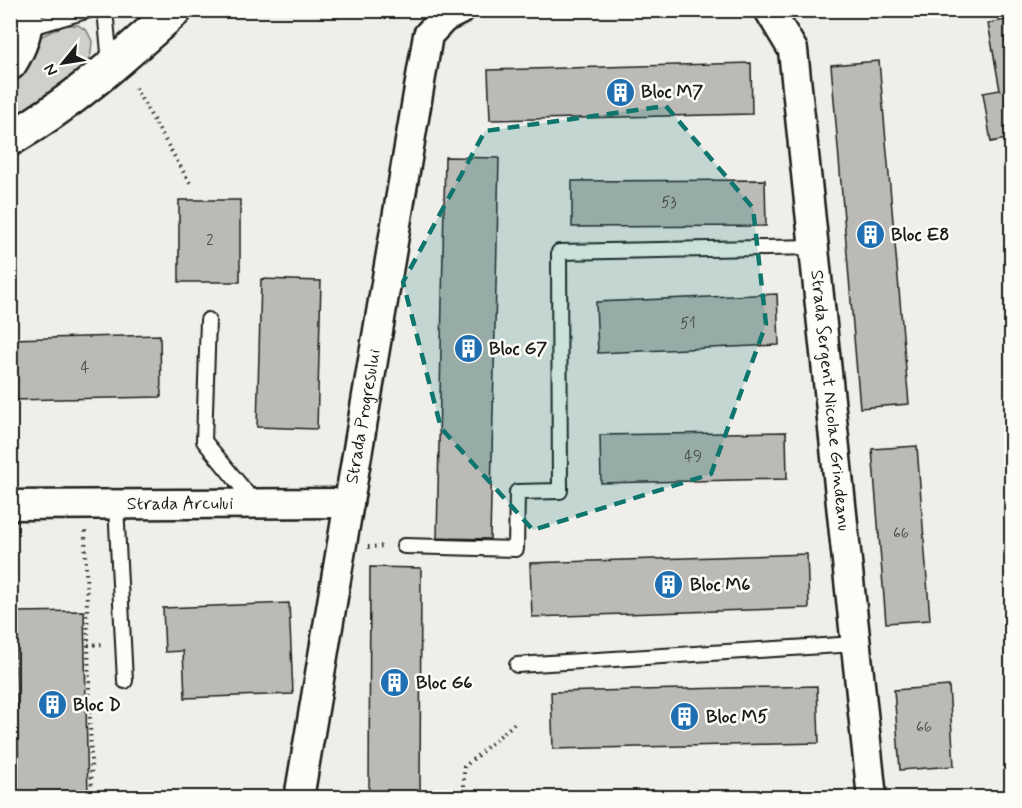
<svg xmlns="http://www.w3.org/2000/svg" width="1022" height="808" viewBox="0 0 1022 808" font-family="Mynerve,sans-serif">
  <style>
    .green { fill: #d0cfcc; stroke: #767674; stroke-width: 1.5 }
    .building { fill: #bbbab6; stroke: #1c1c1c; stroke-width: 1.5 }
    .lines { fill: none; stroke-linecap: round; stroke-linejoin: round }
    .lane-casing { stroke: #1c1c1c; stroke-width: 18 }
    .street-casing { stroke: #1c1c1c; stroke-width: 33 }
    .primary-casing { stroke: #1c1c1c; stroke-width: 38 }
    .path { stroke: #1c1c1c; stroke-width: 4; stroke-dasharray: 1.5 4.5; stroke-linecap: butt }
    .lane { stroke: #fdfcf7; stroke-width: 14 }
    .street { stroke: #fdfcf7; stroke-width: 28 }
    .primary { stroke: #fdfcf7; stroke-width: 33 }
    .marked { fill: #0f766e; fill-opacity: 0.2; stroke: #0f766e; stroke-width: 4.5; stroke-dasharray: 12 8; stroke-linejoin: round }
    .labels { text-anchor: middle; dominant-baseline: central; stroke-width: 5; stroke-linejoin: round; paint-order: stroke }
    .number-label { font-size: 15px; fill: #444442 }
    .poi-label { font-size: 18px; font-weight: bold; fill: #1c1c1c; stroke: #fdfcf7; text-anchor: start }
    .street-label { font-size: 18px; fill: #1c1c1c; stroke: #fdfcf7 }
  </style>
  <rect width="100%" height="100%" fill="#f0eeea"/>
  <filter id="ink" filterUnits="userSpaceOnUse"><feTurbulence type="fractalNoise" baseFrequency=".0167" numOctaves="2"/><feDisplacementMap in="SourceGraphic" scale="12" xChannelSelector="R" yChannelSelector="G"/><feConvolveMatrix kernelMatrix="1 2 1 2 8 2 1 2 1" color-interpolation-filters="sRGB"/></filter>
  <g filter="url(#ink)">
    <path class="green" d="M64,25H78L87,31L92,41L91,53L80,80L11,128L10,82L25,58L32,41Z"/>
    <path class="building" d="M1011,19V138L991,142L983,93L1000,90L988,23Z
      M879,61L909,404L860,408L831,65Z
      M751,63L752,114L490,120L488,70Z
      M445,157L499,158L490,539L437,538Z
      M765,180L766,226L572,227V181Z
      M179,200H240V282H179Z
      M261,279L321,281L317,429L257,427Z
      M777,294L779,345L598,353L596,302Z
      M160,335L161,397L10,400V339Z
      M786,432L787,479L601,483L600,435Z
      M917,446L930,620L886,623L872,449Z
      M807,554L809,608L532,617L530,563Z
      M370,567L421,568L420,798H369Z
      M289,603L293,694L185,698L183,651L165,652L163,608Z
      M84,611L88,798H19L15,612Z
      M817,686L819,743L553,749L551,692Z
      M949,686L954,766L900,770L894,690Z"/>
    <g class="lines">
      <defs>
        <path id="lane" d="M105,10L110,63
          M25,29L89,10
          M208,320L204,441L254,502
          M116,505L125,681
          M404,546L516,549L517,492L560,491L559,252L814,247
          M517,665L856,644"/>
        <g id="street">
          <path id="s1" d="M769,10L793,50L872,798"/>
          <path id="s2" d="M10,505L349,503"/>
          <path id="s3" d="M299,798L428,35L444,18L460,10"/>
        </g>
        <path id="primary" d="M10,63C20,47 27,29 25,10
          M10,139C71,104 123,57 175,10"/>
      </defs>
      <use href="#lane" class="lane-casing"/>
      <use href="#street" class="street-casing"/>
      <use href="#primary" class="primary-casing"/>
      <path class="path" d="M135,88L191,185
        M85,531L92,798
        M368,547L385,546
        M88,645L104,644
        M464,798V767L516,722"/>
      <use href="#lane" class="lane"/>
      <use href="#street" class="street"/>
      <use href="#primary" class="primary"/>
    </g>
  </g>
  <path class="marked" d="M666,106L753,208L766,324L711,474L533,530L441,428L403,282L485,131Z"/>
  <defs>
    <symbol id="building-disc" viewBox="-11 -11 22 22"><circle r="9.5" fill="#1f6fb2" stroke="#fdfcf7"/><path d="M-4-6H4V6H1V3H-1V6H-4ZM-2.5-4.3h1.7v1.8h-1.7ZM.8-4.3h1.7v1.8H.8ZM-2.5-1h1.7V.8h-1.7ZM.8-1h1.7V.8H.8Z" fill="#fff"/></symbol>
  </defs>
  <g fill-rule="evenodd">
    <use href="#building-disc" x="604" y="76" width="33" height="33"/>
    <use href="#building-disc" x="854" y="218" width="33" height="33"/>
    <use href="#building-disc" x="452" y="332" width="33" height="33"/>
    <use href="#building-disc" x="652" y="568" width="33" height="33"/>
    <use href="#building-disc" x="378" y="666" width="33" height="33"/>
    <use href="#building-disc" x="36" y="688" width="33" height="33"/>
    <use href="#building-disc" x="668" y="700" width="33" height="33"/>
  </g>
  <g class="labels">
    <g class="number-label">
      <text x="669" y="203">53</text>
      <text x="210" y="241">2</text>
      <text x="688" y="324">51</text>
      <text x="85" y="368">4</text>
      <text x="693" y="457">49</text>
      <text x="901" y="534">66</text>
      <text x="924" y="728">66</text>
    </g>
    <g class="poi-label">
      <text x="641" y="92">Bloc M7</text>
      <text x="891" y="235">Bloc E8</text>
      <text x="489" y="349">Bloc G7</text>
      <text x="690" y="585">Bloc M6</text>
      <text x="416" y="683">Bloc G6</text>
      <text x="73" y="705">Bloc D</text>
      <text x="706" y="717">Bloc M5</text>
    </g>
    <g class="street-label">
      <text stroke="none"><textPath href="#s1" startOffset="399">Strada Sergent Nicolae Grindeanu</textPath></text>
      <text stroke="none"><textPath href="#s3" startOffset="387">Strada Progresului</textPath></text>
      <text stroke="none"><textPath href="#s2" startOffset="170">Strada Arcului</textPath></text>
    </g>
  </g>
  <rect width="1022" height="808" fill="none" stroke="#fdfcf7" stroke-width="36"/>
  <rect x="18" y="18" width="986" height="772" fill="none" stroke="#1c1c1c" stroke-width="2" filter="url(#ink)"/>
  <g transform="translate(63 63) rotate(240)" stroke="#fdfcf7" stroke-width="4.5" paint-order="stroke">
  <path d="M0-4.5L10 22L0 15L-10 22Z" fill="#1c1c1c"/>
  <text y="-9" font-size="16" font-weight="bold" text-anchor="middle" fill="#1c1c1c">N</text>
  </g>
</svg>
